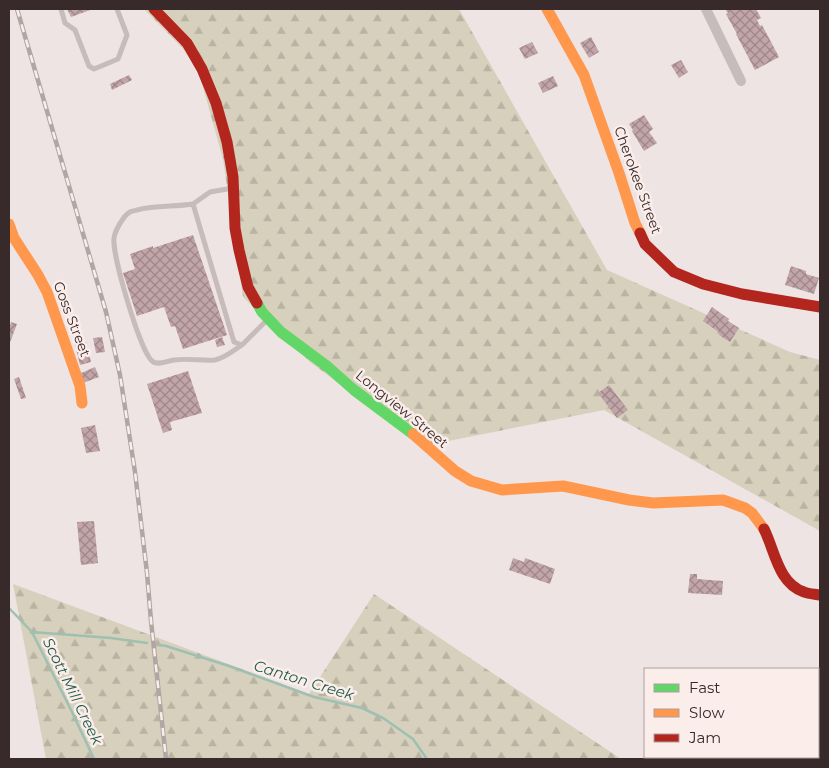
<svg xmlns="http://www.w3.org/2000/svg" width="829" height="768" viewBox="0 0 829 768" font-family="Montserrat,sans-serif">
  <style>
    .forest { fill: url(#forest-firs) }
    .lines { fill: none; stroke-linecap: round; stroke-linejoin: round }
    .stream { stroke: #9ec0b3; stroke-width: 2.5 }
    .building { fill: url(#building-cross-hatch) }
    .lane { stroke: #c7bcbb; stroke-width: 5 }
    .street { stroke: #c7bcbb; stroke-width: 10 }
    .fast { stroke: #63d668; stroke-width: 11 }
    .slow { stroke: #ff974d; stroke-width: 11 }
    .jam { stroke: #b3261e; stroke-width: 11 }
    .rail-casing { stroke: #afa6a5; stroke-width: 4.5 }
    .rail { stroke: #faedea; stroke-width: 2.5; stroke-dasharray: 8; stroke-linecap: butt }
    .labels { text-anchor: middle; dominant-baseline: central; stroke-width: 5; stroke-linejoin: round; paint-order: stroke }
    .street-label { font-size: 14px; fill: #38292a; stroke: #faedea }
    .water-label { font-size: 15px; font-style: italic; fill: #1e5a47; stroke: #faedea }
  </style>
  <defs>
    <pattern id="forest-firs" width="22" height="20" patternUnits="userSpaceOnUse" patternTransform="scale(1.25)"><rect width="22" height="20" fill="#d6d0bc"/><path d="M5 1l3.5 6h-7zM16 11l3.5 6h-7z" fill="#b8b3a2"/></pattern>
    <pattern id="building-cross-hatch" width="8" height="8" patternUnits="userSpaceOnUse" patternTransform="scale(1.25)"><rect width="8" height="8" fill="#c2a5a8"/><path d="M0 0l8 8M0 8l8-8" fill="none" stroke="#9f8689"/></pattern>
  </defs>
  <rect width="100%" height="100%" fill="#eee4e3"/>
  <path class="forest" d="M144,9H459L607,270L790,352L820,360V531L604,410L423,446L310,362L243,297L223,159L196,62Z
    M13,584L309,694L374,594L621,759H46Z"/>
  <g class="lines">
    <path class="stream" d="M9,608L32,632L72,712L94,759
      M32,632L111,638L147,643
      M160,645L166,646L229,666L314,697L362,708L383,718L413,739L427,759"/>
  </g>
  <path class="building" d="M67,9H93L71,17Z
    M725,9H756L761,18L757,20L760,26L762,25L779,57L755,70L736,34H737L726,14L728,13Z
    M591,37L599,52L589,58L580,43Z
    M532,42L538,53L525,59L519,48Z
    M681,60L688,72L679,78L671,65Z
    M129,75L132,80L112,90L110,84Z
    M553,76L558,86L543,93L538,83Z
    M644,115L653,129L649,132L657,143L644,151L632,131L633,130L629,124Z
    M193,235L227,335L183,349L175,326L171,327L164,307L137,316L123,273L135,269L130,254L153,246V248Z
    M791,266L806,271V274L819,278L814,294L785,285Z
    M712,307L729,319L728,321L739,328L730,342L719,335L720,333L703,321Z
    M11,322L17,324L9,345V329Z
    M102,337L105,352L96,353L93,338Z
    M222,337L225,345L217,347L215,340Z
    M86,342L91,362L80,365L75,344Z
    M95,367L99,377L83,383L79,374Z
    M188,371L202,413L170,422L172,430L163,433L147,384Z
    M19,377L26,398L21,399L14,379Z
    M609,385L628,410L617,418L598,393Z
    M95,425L100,451L86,453L81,428Z
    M94,521L98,563L81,565L77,522Z
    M513,558L524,562L525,558L555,569L550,584L509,570Z
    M690,574H697V579L723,581L722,595L688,593Z"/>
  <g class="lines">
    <path class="lane" d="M61,9L65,23L75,30L89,66L94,69L118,59L127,35L117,9
      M233,188L210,192L193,204L234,342L242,345L267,320
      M193,204C175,207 155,205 137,210C134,211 132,211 130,212C123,216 115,231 114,238C112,255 140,351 152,361C157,366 167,361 174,360C188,358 202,361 215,360C225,358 234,350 242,345"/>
    <path class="street" d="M706,9L741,81"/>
    <path class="fast" d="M257,303L262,312L281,332L328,367L354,390L413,434"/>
    <path class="slow" d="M547,9L584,75L619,173L635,223L640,233
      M9,224L14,238L38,275L47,292L80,386L82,403
      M413,434L455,471L471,481L502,490L563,486L629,500L653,503L723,500L745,508L752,513L764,529"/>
    <path class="jam" d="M154,9L187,43L202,69L216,103L227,142L233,177L235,228L239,250L248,287L257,303
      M640,233L645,244L674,272L703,284L742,294L820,307
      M764,529C775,551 778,583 804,592C809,594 815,594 820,595"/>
    <defs>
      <path id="rail" d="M17,9L106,312L120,375L135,472L147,573L151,621L166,759"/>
    </defs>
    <use href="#rail" class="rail-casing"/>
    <use href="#rail" class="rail"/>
  </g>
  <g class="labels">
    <g class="street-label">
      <text transform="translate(638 180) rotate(70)">Cherokee Street</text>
      <text transform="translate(72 319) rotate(69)">Goss Street</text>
      <text transform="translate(402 409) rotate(39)">Longview Street</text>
    </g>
    <g class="water-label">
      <text transform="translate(304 680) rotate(17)">Canton Creek</text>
      <text transform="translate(73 691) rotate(64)">Scott Mill Creek</text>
    </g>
  </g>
  <rect width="829" height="768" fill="none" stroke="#38292a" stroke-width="20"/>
  <rect x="644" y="668" width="175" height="90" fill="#faedea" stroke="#ac9f9d"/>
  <rect x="654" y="684" width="25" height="8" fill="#63d668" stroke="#ac9f9d"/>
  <text x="689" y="693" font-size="15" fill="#38292a">Fast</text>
  <rect x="654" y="709" width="25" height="8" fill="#ff974d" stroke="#ac9f9d"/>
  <text x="689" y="718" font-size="15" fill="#38292a">Slow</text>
  <rect x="654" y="734" width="25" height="8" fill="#b3261e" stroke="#ac9f9d"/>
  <text x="689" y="743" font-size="15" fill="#38292a">Jam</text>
</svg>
